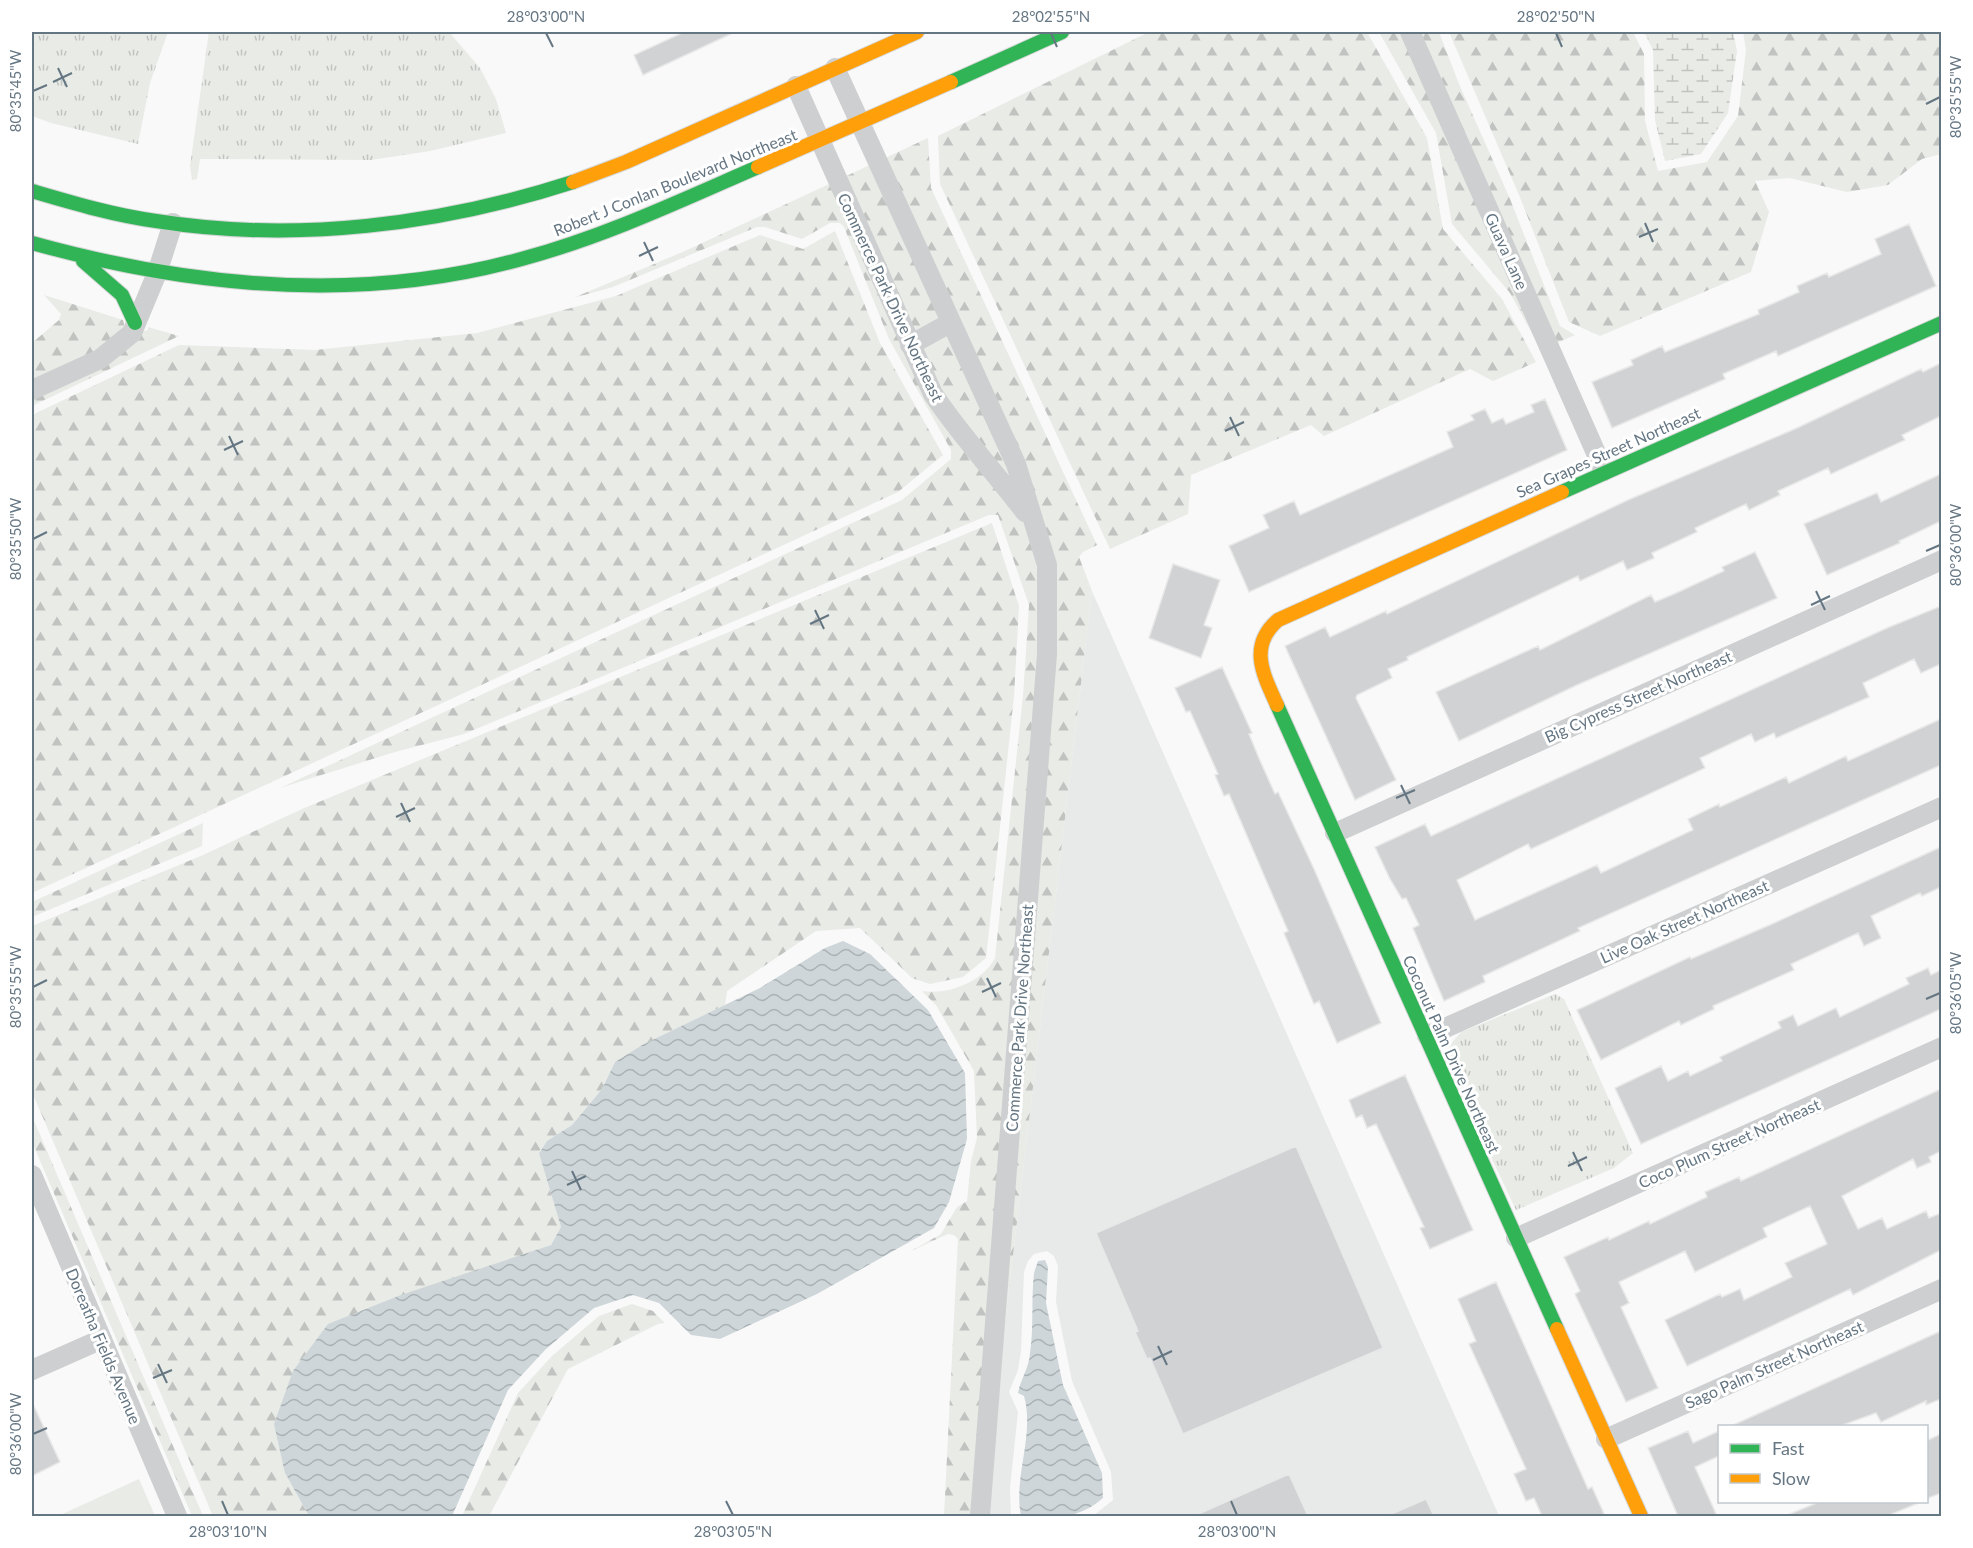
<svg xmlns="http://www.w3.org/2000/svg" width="1973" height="1548" viewBox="0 0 1973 1548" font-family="Lato,sans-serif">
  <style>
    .built { fill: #e8e9e9 }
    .grass { fill: url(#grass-tufts) }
    .forest { fill: url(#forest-firs) }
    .wetland { fill: url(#wetland-marsh) }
    .green { fill: #e8ebe6 }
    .water { fill: url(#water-waves) }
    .building { fill: #d0d2d3; stroke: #e8e8e8; stroke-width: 1.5 }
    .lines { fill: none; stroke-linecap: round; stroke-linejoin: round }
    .fast-casing { stroke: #d5d6d7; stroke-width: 16 }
    .slow-casing { stroke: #d5d6d7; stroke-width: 16 }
    .street { stroke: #cecfd0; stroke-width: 20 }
    .fast { stroke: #30b455; stroke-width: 14 }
    .slow { stroke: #ff9f0a; stroke-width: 14 }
    .ticks { fill: none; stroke: #657683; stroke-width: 2 }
    .labels { text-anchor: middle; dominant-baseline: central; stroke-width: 6; stroke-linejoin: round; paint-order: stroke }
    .street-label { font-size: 16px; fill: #657683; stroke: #fff }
    .neatline { fill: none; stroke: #657683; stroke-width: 2 }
    .ticks-label { font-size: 15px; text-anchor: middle; fill: #657683 }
  </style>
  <defs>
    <pattern id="grass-tufts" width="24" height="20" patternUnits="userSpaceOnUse" patternTransform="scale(1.5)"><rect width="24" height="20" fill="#e8ebe6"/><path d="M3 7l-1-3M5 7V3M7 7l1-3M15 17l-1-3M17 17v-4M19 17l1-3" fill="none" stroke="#c0c3c0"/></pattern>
    <pattern id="forest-firs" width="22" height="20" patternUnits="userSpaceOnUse" patternTransform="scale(1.5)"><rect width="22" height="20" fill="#e8ebe6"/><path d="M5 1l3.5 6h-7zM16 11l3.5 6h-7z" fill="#c0c3c0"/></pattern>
    <pattern id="wetland-marsh" width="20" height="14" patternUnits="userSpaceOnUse" patternTransform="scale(1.5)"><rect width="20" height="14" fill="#e8ebe6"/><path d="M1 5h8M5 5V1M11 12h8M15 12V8" fill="none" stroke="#c0c3c0"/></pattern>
    <pattern id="water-waves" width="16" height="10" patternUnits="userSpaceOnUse" patternTransform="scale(1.5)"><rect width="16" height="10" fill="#ced6d9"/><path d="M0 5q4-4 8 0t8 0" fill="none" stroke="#abb2b5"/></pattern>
  </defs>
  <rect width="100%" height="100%" fill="#f9f9f9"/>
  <path class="built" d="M1092,591L1499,1516H1093L1113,1500L1111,1472L1072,1381L1056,1302L1058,1266L1054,1256L1047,1251L1034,1254L1028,1261L1024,1272L1021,1351L1018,1370L1009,1392L1018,1412L1010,1488L1011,1516H982Z"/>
  <path class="grass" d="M32,32H168L150,83L138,144L51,123L32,116Z
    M209,32H449L480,68L496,99L506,133L430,151L371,160L200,159L197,179L192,180L190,166Z
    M1555,994L1564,999L1633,1153L1614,1168L1516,1210L1446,1061L1449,1046L1461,1032Z"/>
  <path class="forest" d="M1149,32H1367L1427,138L1443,229L1502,299L1536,362L1493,381L1470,369L1324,436L1311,425L1191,475L1188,514L1110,549L940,184L938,136Z
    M1379,32H1439L1459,84L1510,199L1560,326L1575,335L1541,350L1510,293L1452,224L1436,133Z
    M1449,32H1633L1644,54L1645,121L1658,171L1707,162L1738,116L1746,50L1743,32H1941V154L1922,159L1888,185L1847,192L1790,178L1755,181L1769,212L1751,272L1600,336L1569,322L1519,195Z
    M928,138L931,188L1097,545L1083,552L1079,557L1092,591L982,1516H944L958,1239L954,1235L948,1234L911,1251L941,1234L957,1207L967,1201L971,1161L977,1138L974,1071L936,1005L922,991C949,995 982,982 995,958L1023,696L1029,605L998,515H989L464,734L395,752L280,788L902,500L951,459V450L889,339L844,227L840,223H830L802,239L765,227H757L613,287L573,298L685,251Z
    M835,231L880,343L943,455L898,492L32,893V415L179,345L315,350L477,333L616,296L760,235L803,249Z
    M44,295L123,320L127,336L148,330V327L179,336L32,406V343L59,320L61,314Z
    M992,523L1019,606L1014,696L986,958L963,977L930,984L912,978L860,928L816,931L727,991L725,1005L642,1045L615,1062L602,1089L572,1125L547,1141L539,1152L561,1227L551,1245L477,1270L285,1473L309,1516H213L32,1092V926L203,855L302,809Z
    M203,823L202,846L32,917V902Z
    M32,1116L203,1516H192L32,1142Z
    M632,1304L653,1311L665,1323L658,1324L568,1369L489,1516H462L518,1393L552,1356L599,1316Z"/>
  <path class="wetland" d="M1644,32H1733L1737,51L1728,113L1701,154L1665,161L1655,120L1653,50Z"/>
  <path class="green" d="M139,1479L155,1516H58Z"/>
  <path class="water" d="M843,941L870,954L928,1010L965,1073L967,1139L949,1202L934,1228L817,1294L720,1339L691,1335L659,1303L633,1295L594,1308L545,1350L508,1390L452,1516H309L285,1473L274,1424L293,1371L328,1324L401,1295L551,1245L561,1227L539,1153L547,1141L572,1125L602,1089L615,1062L642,1045L760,988L825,948Z
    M1045,1260L1048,1267L1046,1303L1063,1385L1102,1473L1103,1498C1076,1521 1054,1517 1021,1516C1013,1477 1035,1435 1024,1396L1018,1393C1021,1378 1029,1368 1030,1353C1034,1327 1031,1299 1034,1273L1038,1261Z"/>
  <path class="building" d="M684,32H735L643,75L634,55Z
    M1909,224L1936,286L1778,356L1776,351L1723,374L1725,379L1612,428L1592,382L1633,365L1631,360L1662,346L1665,352L1759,314L1758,310L1799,292L1797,286L1827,273L1829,277L1881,254L1875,239Z
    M1941,363V416L1902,435L1905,440L1831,474L1828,468L1778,491L1780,495L1749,510L1746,504L1695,528L1697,532L1652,553L1654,558L1627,570L1623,561L1580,581L1578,576L1407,657L1408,660L1388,669L1392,678L1357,695L1356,698L1396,780L1355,800L1285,646L1325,627L1330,637L1386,611L1387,614L1628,500L1797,428L1921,369L1923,372Z
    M1545,399L1567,450L1249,592L1229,546L1269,528L1263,515L1294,501L1300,515L1453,447L1447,432L1474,420L1471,415L1485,409L1492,423L1503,418L1506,424L1534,412L1531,405Z
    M1941,474V521L1899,541L1900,543L1827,575L1804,524L1877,493L1881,502Z
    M1755,552L1777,598L1577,685L1459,741L1436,692L1538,646L1540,650L1651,595L1655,602L1674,594L1724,571L1722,567Z
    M1173,564L1220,580L1204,625L1212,628L1201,658L1149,638Z
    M1941,606V664L1921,673L1914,659L1863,683L1869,697L1776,738L1774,733L1755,742L1751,734L1700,758L1705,768L1531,849L1528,844L1457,880L1475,920L1597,865L1601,873L1693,830L1688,819L1719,804L1720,807L1786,777L1789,783L1846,756L1848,761L1941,719V765L1578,928L1580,931L1483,976L1485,982L1444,1001L1413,928L1419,925L1406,898L1402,899L1390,879L1375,847L1425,824L1431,836L1887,628Z
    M1222,667L1252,733L1249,734L1258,756L1275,794L1278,792L1314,869L1381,1023L1337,1043L1319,1001L1314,1004L1284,933L1288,931L1229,794L1224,796L1215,775L1218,774L1190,711L1186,712L1175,688Z
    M1941,847V887L1922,896L1920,893L1871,916L1881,938L1864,946L1858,933L1791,964L1794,970L1713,1006L1714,1009L1681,1025L1679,1021L1601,1060L1577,1010L1690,957L1691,959L1772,924Z
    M1928,968L1931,975L1941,970V1009L1641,1144L1615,1088L1661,1066L1668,1081L1688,1071L1690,1076L1722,1061L1720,1057L1781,1028L1778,1022L1793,1015L1798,1026L1836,1008L1840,1017L1909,984L1906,978Z
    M1405,1075L1473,1230L1430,1249L1420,1228L1424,1227L1376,1124L1367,1128L1362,1115L1356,1118L1349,1100Z
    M1941,1089V1151L1929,1157L1931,1162L1917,1168L1913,1159L1842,1196L1858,1229L1882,1218L1887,1229L1926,1211L1929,1218L1941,1213V1250L1853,1295L1850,1289L1687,1366L1665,1320L1720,1294L1722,1297L1740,1289L1744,1300L1792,1277L1785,1263L1827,1244L1810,1206L1763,1228L1767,1237L1695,1272L1685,1251L1619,1282L1629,1303L1621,1307L1658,1388L1626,1402L1575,1294L1580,1291L1564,1257L1608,1237L1609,1240L1649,1221L1650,1224L1707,1197L1705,1192L1739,1177L1741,1181Z
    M1296,1146L1383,1348L1183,1434L1150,1358L1147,1359L1135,1332L1138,1331L1096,1233Z
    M1496,1282L1588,1489L1592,1487L1605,1516H1542L1534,1498L1526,1501L1514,1474L1526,1469L1469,1344L1476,1341L1458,1299Z
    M1941,1331V1399L1926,1405V1401L1881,1422L1876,1413L1840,1426H1731Z
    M32,1402L60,1462L32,1476Z
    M1688,1431L1693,1443L1719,1431V1456L1695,1467L1717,1516H1678L1648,1448Z
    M1941,1434V1493L1926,1499V1441Z
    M1289,1474L1308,1516H1194Z
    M1426,1499L1434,1516H1387Z
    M1819,1502H1921L1887,1516H1785Z"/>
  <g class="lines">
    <defs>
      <path id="fast" d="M951,82L1062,32
        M32,191C73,203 113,215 156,221C295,243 440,225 573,182
        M32,243C191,287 364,304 525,258C606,236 682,200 758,167
        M83,261L122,295L135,323
        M1562,492L1942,323
        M1277,705L1557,1329"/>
      <path id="slow" d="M758,167L951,82
        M573,182L626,162L917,32
        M1277,705C1263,674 1248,646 1278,620L1562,492
        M1557,1329L1641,1516"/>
    </defs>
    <use href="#fast" class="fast-casing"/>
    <use href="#slow" class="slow-casing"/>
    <path class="street" d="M1410,32L1604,471
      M835,68L1016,464L1047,565V654L980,1516
      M796,86L933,394C961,436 995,472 1025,512
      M910,345L950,323
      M32,390L100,359L132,333L157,273L173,223
      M1335,833L1942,560
      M1427,1036L1942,807
      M32,1175L177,1516
      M1516,1238L1942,1047
      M32,1370L102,1339
      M1606,1439L1942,1289"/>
    <use href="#fast" class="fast"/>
    <use href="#slow" class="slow"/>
  </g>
  <path class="ticks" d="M546,33L553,47M1051,33L1057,47M1556,33L1562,47M58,68L67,87M53,82L72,73M33,91L47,85M1926,104L1940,97M1645,223L1653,242M1639,237L1658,229M644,242L653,261M639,256L658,247M1230,417L1239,436M1225,431L1244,422M229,436L238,455M224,450L243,441M33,539L47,532M1926,551L1940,545M1816,591L1825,610M1811,605L1830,596M815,610L824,629M810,624L829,615M1401,785L1410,804M1396,798L1415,790M401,803L410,822M396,817L415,808M987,978L996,997M33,987L47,980M982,992L1001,983M1926,999L1940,993M1573,1152L1582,1171M1568,1166L1587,1157M572,1171L581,1190M567,1185L586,1176M1158,1346L1167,1365M1153,1360L1172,1351M158,1364L167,1383M153,1378L172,1370M33,1434L47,1428M222,1501L228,1515M726,1501L733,1515M1231,1501L1237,1515"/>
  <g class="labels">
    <g class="street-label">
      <text transform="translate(675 182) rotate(-22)">Robert J Conlan Boulevard Northeast</text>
      <text transform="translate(1507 251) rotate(66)">Guava Lane</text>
      <text transform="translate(891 297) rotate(65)">Commerce Park Drive Northeast</text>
      <text transform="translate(1608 452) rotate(-24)">Sea Grapes Street Northeast</text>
      <text transform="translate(1638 696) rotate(-24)">Big Cypress Street Northeast</text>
      <text transform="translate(1684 921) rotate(-24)">Live Oak Street Northeast</text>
      <text transform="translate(1019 1018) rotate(-86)">Commerce Park Drive Northeast</text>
      <text transform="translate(1452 1054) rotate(66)">Coconut Palm Drive Northeast</text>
      <text transform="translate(1729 1143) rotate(-24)">Coco Plum Street Northeast</text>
      <text transform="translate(104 1346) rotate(67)">Doreatha Fields Avenue</text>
      <text transform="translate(1774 1364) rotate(-24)">Sago Palm Street Northeast</text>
    </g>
  </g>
  <rect width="1973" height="1548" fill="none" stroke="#ffffff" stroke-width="66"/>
  <rect x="1718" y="1425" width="210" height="78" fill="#ffffff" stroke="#c1c8cd" stroke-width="1.5"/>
  <rect x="1730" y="1444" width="30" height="9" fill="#30b455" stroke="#c1c8cd" stroke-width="1.5"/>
  <text x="1772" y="1455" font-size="18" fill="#657683">Fast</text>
  <rect x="1730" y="1474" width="30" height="9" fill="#ff9f0a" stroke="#c1c8cd" stroke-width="1.5"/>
  <text x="1772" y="1485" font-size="18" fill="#657683">Slow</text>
  <rect x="33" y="33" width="1907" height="1482" class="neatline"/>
  <g class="ticks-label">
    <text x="546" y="22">28°03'00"N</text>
    <text x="1051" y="22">28°02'55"N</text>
    <text x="1556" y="22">28°02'50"N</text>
    <text transform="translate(16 91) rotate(-90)" y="5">80°35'45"W</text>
    <text transform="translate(1956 97) rotate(-90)" y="5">80°35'55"W</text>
    <text transform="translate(16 539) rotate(-90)" y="5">80°35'50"W</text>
    <text transform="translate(1956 545) rotate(-90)" y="5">80°36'00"W</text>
    <text transform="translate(16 987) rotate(-90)" y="5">80°35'55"W</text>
    <text transform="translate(1956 993) rotate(-90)" y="5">80°36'05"W</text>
    <text transform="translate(16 1434) rotate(-90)" y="5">80°36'00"W</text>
    <text x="228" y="1537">28°03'10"N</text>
    <text x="733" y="1537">28°03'05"N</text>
    <text x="1237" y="1537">28°03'00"N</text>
  </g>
</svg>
